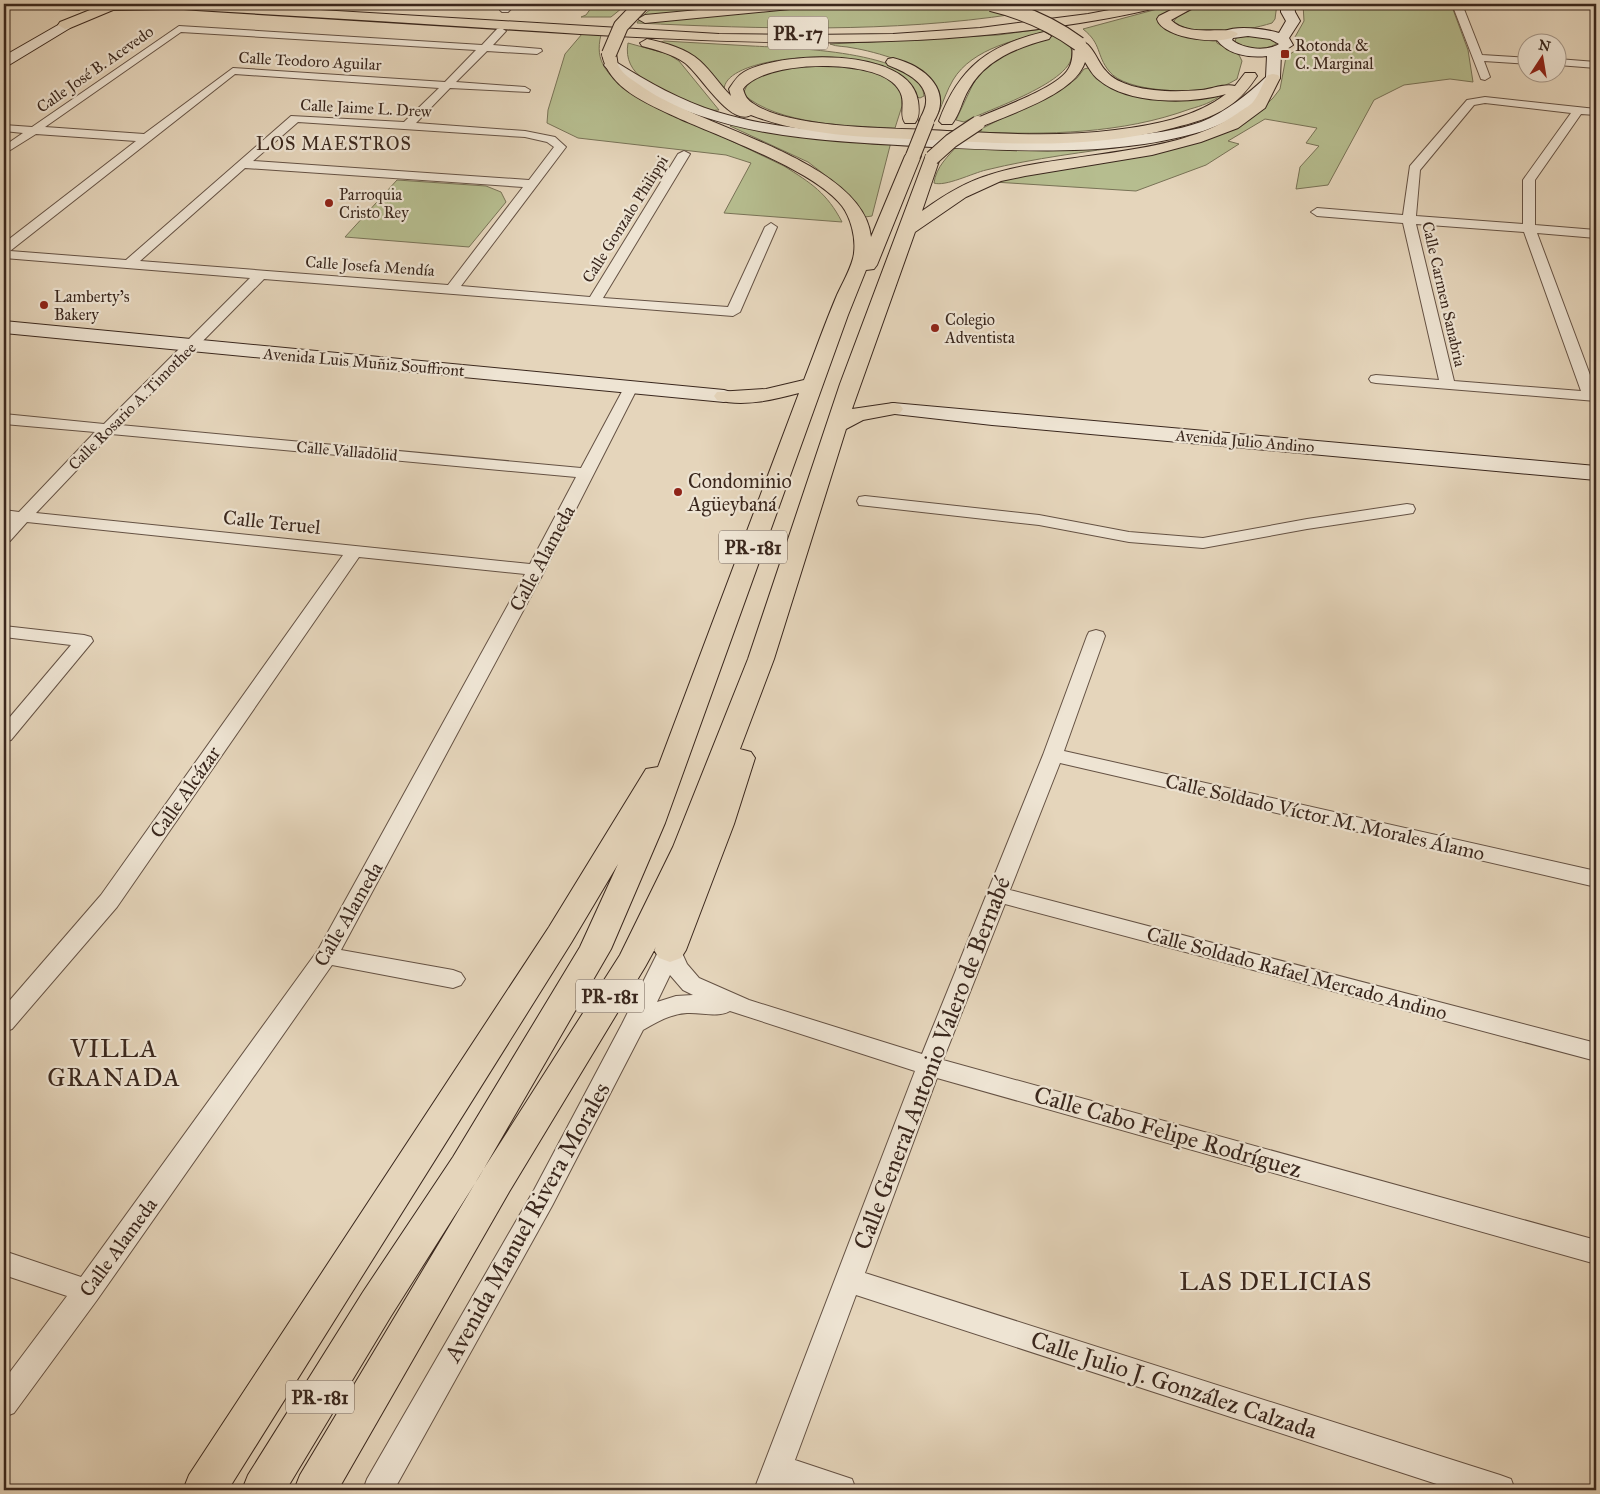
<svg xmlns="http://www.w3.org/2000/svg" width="1600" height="1494" viewBox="0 0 1600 1494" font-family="'IM FELL Great Primer',serif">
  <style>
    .green { fill: #b6bd8f; stroke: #787256 }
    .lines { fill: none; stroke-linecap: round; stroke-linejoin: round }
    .street-casing { stroke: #655244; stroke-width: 2 }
    .secondary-casing { stroke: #3a271d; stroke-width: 2 }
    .highway-casing { stroke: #3a271d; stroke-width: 2 }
    .street { fill: #eee4d3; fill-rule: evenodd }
    .secondary { fill: #eee4d3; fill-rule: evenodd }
    .highway { fill: #e5d5bb; fill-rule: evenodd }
    .highway-bridge-casing { stroke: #3a271d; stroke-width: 16; stroke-linecap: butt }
    .highway-bridge { stroke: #e5d5bb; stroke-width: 14 }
    .poi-dot { fill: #8f2418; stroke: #eee4d3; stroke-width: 2 }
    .labels { text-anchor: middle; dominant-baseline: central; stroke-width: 4.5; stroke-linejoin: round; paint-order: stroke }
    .far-poi-label { font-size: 16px; fill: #3a271d; stroke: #eee4d3; text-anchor: start }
    .far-street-label { font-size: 16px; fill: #3a271d; stroke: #eee4d3 }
    .far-neighbourhood-label { font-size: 18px; letter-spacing: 1px; fill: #3a271d; stroke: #eee4d3 }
    .shield { fill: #eee4d3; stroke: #706054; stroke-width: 1 }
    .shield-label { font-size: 19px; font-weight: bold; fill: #3a271d }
    .poi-label { font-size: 20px; fill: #3a271d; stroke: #eee4d3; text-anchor: start }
    .street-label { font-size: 20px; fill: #3a271d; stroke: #eee4d3 }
    .near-street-label { font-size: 24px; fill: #3a271d; stroke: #eee4d3 }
    .near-neighbourhood-label { font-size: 25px; letter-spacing: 1px; fill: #3a271d; stroke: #eee4d3 }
  </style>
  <rect width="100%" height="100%" fill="#e5d5bb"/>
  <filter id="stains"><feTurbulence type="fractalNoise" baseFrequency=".004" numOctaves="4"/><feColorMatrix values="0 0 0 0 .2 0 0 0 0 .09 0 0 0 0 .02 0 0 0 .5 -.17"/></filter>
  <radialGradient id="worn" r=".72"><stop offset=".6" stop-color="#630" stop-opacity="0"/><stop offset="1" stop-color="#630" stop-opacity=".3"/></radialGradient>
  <path class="green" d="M594,4H627L611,17H581L586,15Z
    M657,4H769L641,17Z
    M822,4H968L1015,14C891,33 762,29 637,23L638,21Z
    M1176,4H1187L1164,15L1160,20L1215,37L1217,43L1239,55L1242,61L1237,79C1232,82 1227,85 1220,87C1196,94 1125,93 1109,71C1096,55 1102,44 1083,29Z
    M1204,4H1277L1275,19L1272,23C1243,32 1202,37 1174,24V21L1178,16Z
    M1303,4H1451L1468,50L1473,82L1450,79L1404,85L1374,100L1328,185L1296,189L1300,167L1319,146L1306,143L1317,128L1265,119L1228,141L1239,144L1206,165L1136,191L994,182L1126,156L1253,117L1273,98L1280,89L1286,57L1300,47V43L1295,37L1304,21Z
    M1049,28L1054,31C1020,38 972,48 953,80C947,90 943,102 939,112L937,113C937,104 939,94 936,86C928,66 873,51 853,48C845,46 837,47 830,44L998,35Z
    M582,34L601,35C594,62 608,74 627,91L784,166C811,183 827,193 842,222L724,213L751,163L726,155L578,138L547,123L548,110L565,54Z
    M1059,34C1064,39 1071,45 1072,52C1076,82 986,110 964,122L956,120L973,84L983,70L1004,54L1042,39Z
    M1244,35L1264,36L1276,42V44C1265,51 1246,49 1235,42L1236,38Z
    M664,41C693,43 723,44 752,46C787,48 920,50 924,96L920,98L914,96L910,86C893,80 877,73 860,66C853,64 845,60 838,58C816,54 724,60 724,90L658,43Z
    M628,43L668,54L679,61L719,110C706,112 693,104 682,99C657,88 622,76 628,43Z
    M822,64C846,67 907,69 902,106C900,113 897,121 895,128C850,126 778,125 743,94L749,81L773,69Z
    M1088,68L1092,69L1127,89L1221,95C1213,102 1201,106 1190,109C1122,134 1047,135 975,132L1068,85L1077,78L1084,69Z
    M735,123L891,142L872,216L865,217L861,215L845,193L829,178L808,162L730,126Z
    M959,144L1135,145C1085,152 1035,158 986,170C973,173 945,187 934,183C936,167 948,156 959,144Z
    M397,180L486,186L501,192L506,202L469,247L345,237Z"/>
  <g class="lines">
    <defs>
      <path id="street" d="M11,4L82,5L84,7L79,10L16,7Z
        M506,4H516L508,12H502L500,10Z
        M1452,4H1462L1482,55L1528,58V64L1484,61L1490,77L1485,80L1481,79Z
        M179,26L482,45L497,29L501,28L506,31L493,45L541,49L542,51L537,54L487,51L456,82L525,87L530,90L529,92L450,88L416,123L525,131L555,137L566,147L461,286L590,297L678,154L684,151L690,154L603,298L728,307L765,227L771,223L777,227L740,312L733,316L264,279L120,425L581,468L626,384H636L638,387L545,570L341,950L453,970L461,973L465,979L461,985L453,988L332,965L97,1300L14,1413L4,1417V1380L67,1296L4,1275V1251L81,1277L318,950L525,574L359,557L117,907L12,1029L4,1032V1007L101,895L343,555L27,522L10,541L4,542V527L10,521L4,520V510L19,512L95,432L4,424V414L104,424L250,278L4,258V243L136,141L36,134L4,154V146L23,133L4,131V125L32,127ZM181,32L476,50L445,82L233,68L144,134L45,127ZM235,74L439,88L404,122L291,116L126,260L10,251ZM298,122L525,137L547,142L554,147L529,180L253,161ZM245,168L523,187L448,285L140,261ZM111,434L576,477L530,564L36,513Z
        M1558,59L1596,62V68L1558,65Z
        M1485,97L1596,109V115L1581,114L1535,180V225L1596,230V238L1537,233L1596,391V401L1376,383L1371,382L1369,379L1371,376L1376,375L1439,380L1403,223L1317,216L1311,212L1317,208L1403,215L1410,166L1467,100ZM1485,103L1571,113L1523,180V224L1416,216L1420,170L1474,105ZM1416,224L1524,232L1581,391L1454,381Z
        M865,496L1039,515L1129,532L1203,538L1307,519L1407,504L1413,505L1415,509L1413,513L1407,514L1307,529L1203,548L1129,542L1039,525L859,505L857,501L859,497Z
        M4,626L84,635L91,637L93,641L11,740L4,742V724L71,645L4,637Z
        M1096,630L1103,632L1105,636L1064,751L1596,871V887L1060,763L1010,890L1596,1043V1061L1005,904L943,1060L1596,1240V1264L937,1078L865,1273L1500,1475L1511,1479L1515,1490H1455L856,1295L795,1460L852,1479L856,1490H796L785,1487L784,1490H754L915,1071L730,1011C718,1018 701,1012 687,1013C670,1014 657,1022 643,1030L552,1206L394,1490H363L367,1479L534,1190L622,1024L662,944L670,942L678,944L687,964L699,978L749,1000L922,1054L1043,755L1087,636L1089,632ZM670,975L683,990L693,995L676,996L657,1002Z"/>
      <path id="secondary" d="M1281,4H1294L1295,12L1300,21L1289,38L1293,45L1281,53L1280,78C1265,100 1229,123 1203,131C1117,157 1021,151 932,147C832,141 728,140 638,88C628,82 611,75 604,65L606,62H616C648,82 681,101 717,112C783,132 852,133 919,136C987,140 1055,143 1123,136C1149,134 1176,131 1201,122C1226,112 1247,95 1266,77L1267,56C1250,58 1228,55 1217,40C1219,37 1222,32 1225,31C1237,25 1266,29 1279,33L1286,21L1281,12ZM1248,36L1270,39L1279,44C1266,52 1243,49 1232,40L1233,38Z
        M65,21L72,25L70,28L9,65L4,66V56Z
        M4,321L724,390L731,392L734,396L731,400L724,402L4,333Z
        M893,403L1596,466V480L992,425L886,413L883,409L886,405Z"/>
      <path id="highway" d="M105,4H221L719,34L806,35L893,34L980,28L1088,14L1141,4H1162L1160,7C1124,16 1089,22 1053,27C895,50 738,43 580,34C446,25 313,17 180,9L113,10L70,28L65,29L58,25L60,22Z
        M762,4H807L800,8L645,23L638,19L645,15Z
        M1183,4H1200L1171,20C1189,39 1230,24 1238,34C1227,47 1162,39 1157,19L1159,16Z
        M1044,32L1051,36L1049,39C1018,47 985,60 969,89C962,100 960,114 952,124H942L939,121C959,67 989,45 1044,32Z
        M647,39C665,43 686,48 700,61C712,72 720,85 731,96L729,89C733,83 737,76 744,72C780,51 910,46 918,101C919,108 920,117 915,123H905C897,112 911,98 892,82C865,59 765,60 743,89C745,96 747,100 754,104C789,128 885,128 929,130C992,133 1053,138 1115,130C1153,125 1195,118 1226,94C1190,104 1129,105 1099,80C1093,76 1089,68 1085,62C1075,94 1012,113 983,126H973L970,123L973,120C996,109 1053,90 1067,71C1073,63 1073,53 1072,44L1079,40C1093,43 1097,62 1106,71C1112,79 1123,83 1132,86C1154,92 1179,92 1201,90C1212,89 1225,83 1235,86L1245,73H1255L1257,76C1249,88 1241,98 1229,106C1212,118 1192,123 1173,128C1093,149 1013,144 931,140C871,137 808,137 751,115C730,127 700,74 685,63C672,54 657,50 642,46L640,43Z
        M609,50L616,54C617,57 617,62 618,65C623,76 635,81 644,88C700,127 864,161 871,237L905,156L907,153H919L921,156L877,265L874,269L866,270L848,315L665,823L611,949L479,1177L391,1316L286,1490H242L248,1475L363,1292L453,1157L580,947L618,864L571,943L228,1490H183L189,1475L549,927L646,769L658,767L799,393C773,400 743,407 717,400L714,396L717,392L766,389L804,380C815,352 825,323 837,295C842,284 853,265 854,253C856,238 851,218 842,206C814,170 720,137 676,117C648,104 608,88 602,54Z
        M893,58C925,66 955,91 932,124H922L919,121C922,115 926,108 926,102C928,82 903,71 888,65L886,62L888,59Z
        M1273,74L1278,75L1280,78L1265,108L1238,128L1201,142L1152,155L1025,176L1001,181L966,197L915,232L852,409L893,403L900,405L903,409L900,413L863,420L846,429L774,659L740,749L751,752L755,758L734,824L686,950L681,958L670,962L659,958L654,950L656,947L645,967L509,1192L338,1490H294L300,1475L483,1170L620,955L673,847L748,659L840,384L926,155H938L940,158L922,211C943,196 965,182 989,175C1063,151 1175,158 1238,113C1243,109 1250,106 1253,102C1260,94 1262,83 1268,75Z"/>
    </defs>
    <use href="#street" class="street-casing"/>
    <use href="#secondary" class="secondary-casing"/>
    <use href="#highway" class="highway-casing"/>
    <use href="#street" class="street"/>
    <use href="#secondary" class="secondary"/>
    <use href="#highway" class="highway"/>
    <defs>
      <path id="highway-bridge" d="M991,4C1024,12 1052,24 1079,44
        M609,54L621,26L642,4
        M913,156L927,121
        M932,158L951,141L978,123"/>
    </defs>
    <use href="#highway-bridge" class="highway-bridge-casing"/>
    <use href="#highway-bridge" class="highway-bridge"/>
  </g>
  <g class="poi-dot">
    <rect x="1280" y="49" width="10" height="10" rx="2.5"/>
    <circle cx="329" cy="203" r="5"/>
    <circle cx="44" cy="305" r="5"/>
    <circle cx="935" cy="328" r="5"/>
    <circle cx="678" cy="492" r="5"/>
  </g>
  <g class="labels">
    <g class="far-poi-label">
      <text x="1295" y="45">Rotonda &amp;<tspan x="1295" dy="18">C. Marginal</tspan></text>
      <text x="339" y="194">Parroquia<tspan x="339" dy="18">Cristo Rey</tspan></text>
      <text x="54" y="296">Lamberty's<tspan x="54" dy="18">Bakery</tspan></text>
      <text x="945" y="319">Colegio<tspan x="945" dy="18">Adventista</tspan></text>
    </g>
    <g class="far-street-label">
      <text transform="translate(310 61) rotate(3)">Calle Teodoro Aguilar</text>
      <text transform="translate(95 69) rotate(-35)">Calle José B. Acevedo</text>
      <text transform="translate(366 108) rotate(3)">Calle Jaime L. Drew</text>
      <text transform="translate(625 219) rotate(-58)">Calle Gonzalo Philippi</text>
      <text transform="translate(370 266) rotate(4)">Calle Josefa Mendía</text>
      <text transform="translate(1444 294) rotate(77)">Calle Carmen Sanabria</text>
      <text transform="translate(364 362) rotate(5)">Avenida Luis Muñiz Souffront</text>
      <text transform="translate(132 406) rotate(-45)">Calle Rosario A. Timothee</text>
      <text transform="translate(1245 441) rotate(5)">Avenida Julio Andino</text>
      <text transform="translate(347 451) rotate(5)">Calle Valladolid</text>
    </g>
    <g class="far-neighbourhood-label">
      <text x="334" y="144">LOS MAESTROS</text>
    </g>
    <g class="shield">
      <rect x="768" y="16.5" width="60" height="33" rx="4"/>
      <rect x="719" y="530.5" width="68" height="33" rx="4"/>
      <rect x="576" y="979.5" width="68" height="33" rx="4"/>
      <rect x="286" y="1380.5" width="68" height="33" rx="4"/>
    </g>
    <g class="shield-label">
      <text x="798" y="33">PR-17</text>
      <text x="753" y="547">PR-181</text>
      <text x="610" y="996">PR-181</text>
      <text x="320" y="1397">PR-181</text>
    </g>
    <g class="poi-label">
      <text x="688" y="481">Condominio<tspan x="688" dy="23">Agüeybaná</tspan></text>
    </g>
    <g class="street-label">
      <text transform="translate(272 522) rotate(6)">Calle Teruel</text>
      <text transform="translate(542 558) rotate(-62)">Calle Alameda</text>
      <text transform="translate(185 792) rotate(-55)">Calle Alcázar</text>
      <text transform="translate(1325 817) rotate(13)">Calle Soldado Víctor M. Morales Álamo</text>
      <text transform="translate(348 914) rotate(-60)">Calle Alameda</text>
      <text transform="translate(1297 973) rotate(15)">Calle Soldado Rafael Mercado Andino</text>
      <text transform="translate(118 1247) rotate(-54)">Calle Alameda</text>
    </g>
    <g class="near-street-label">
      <text transform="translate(932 1063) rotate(-69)">Calle General Antonio Valero de Bernabé</text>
      <text transform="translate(1168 1132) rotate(16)">Calle Cabo Felipe Rodríguez</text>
      <text transform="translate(527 1222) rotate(-61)">Avenida Manuel Rivera Morales</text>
      <text transform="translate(1174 1385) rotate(18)">Calle Julio J. González Calzada</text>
    </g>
    <g class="near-neighbourhood-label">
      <text x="114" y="1048">VILLA<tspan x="114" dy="29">GRANADA</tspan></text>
      <text x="1276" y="1281">LAS DELICIAS</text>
    </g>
  </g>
  <rect width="1600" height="1494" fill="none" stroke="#e5d5bb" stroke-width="20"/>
  <rect x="5" y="5" width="1590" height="1484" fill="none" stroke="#3a271d" stroke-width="2.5"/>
  <rect x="10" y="10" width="1580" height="1474" fill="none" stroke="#3a271d"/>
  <g transform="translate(1542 58) rotate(12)"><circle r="24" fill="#eee4d3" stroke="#a6988a"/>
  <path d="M0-4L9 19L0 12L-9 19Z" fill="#8f2418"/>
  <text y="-8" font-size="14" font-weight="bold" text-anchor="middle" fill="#3a271d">N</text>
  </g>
  <rect width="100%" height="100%" filter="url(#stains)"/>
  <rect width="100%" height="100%" fill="url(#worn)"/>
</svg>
